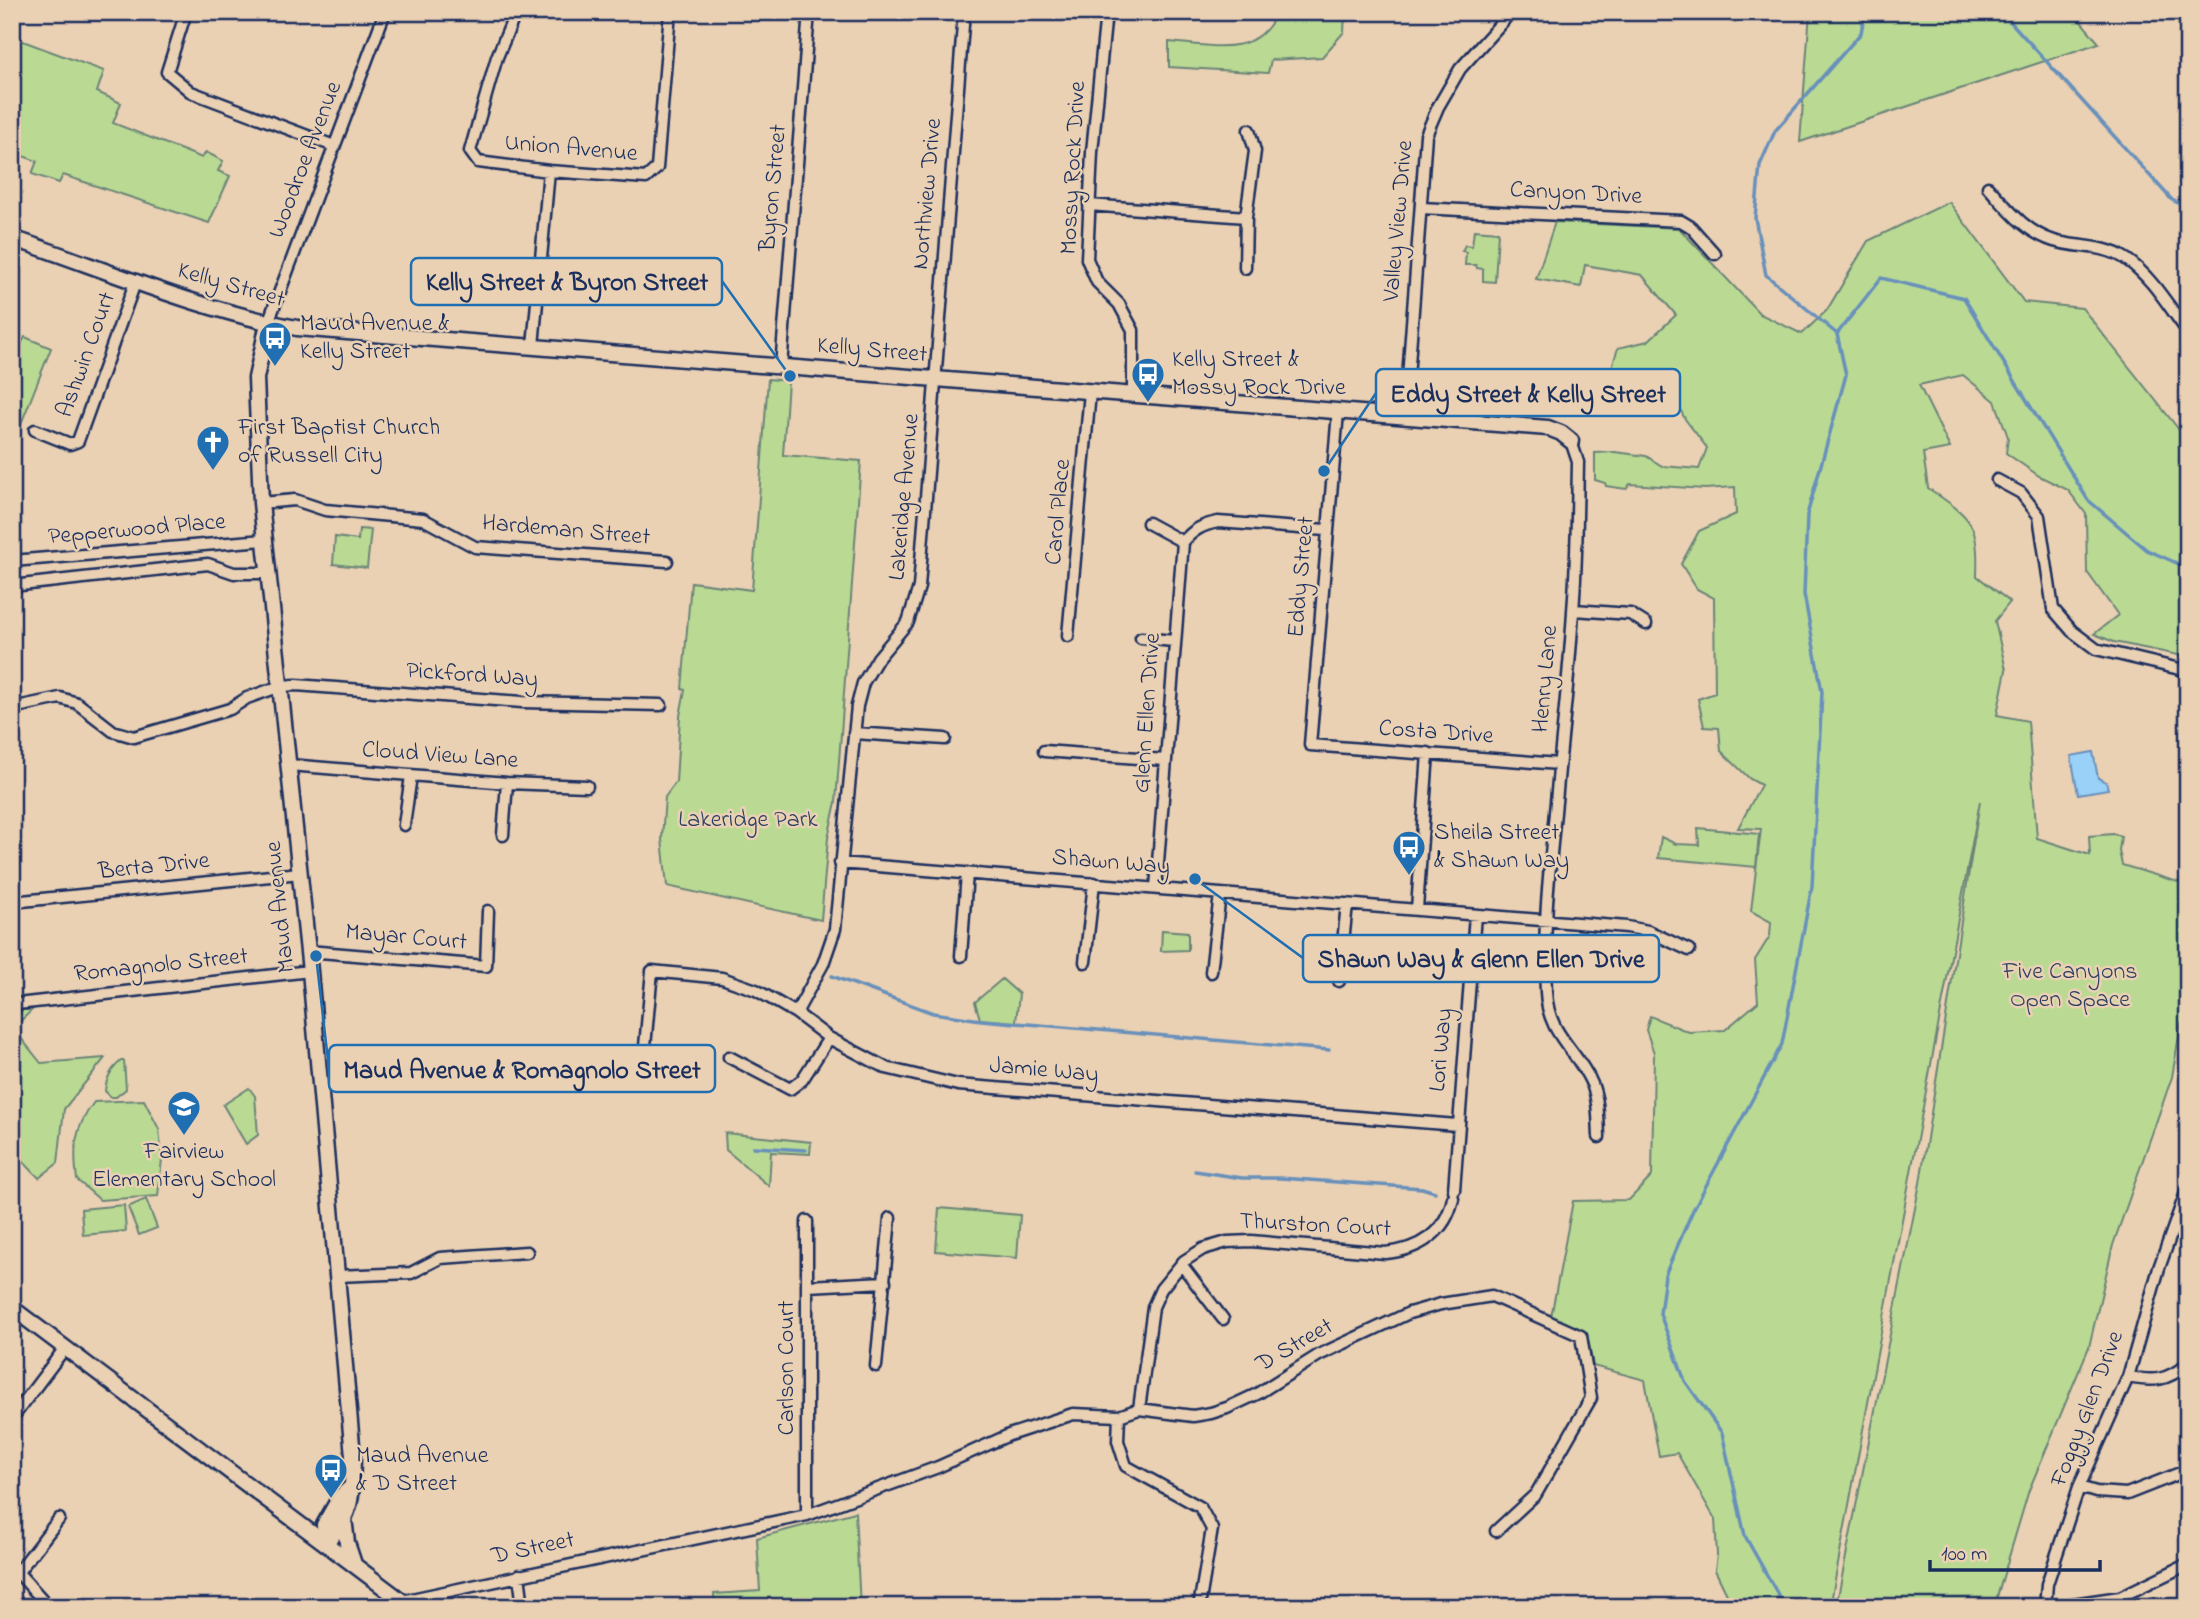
<svg xmlns="http://www.w3.org/2000/svg" width="2200" height="1619" viewBox="0 0 2200 1619" font-family="'Indie Flower',sans-serif">
  <style>
    .green { fill: #bada93; stroke: #6a8478; stroke-width: 2 }
    .water { fill: #9ad1f9; stroke: #6790bb; stroke-width: 2 }
    .lines { fill: none; stroke-linecap: round; stroke-linejoin: round }
    .stream { stroke: #6790bb; stroke-width: 3.5 }
    .street-casing { stroke: #1b2f5e; stroke-width: 15 }
    .secondary-casing { stroke: #1b2f5e; stroke-width: 19 }
    .street { stroke: #ebd1b3; stroke-width: 10 }
    .secondary { stroke: #ebd1b3; stroke-width: 14 }
    .labels { text-anchor: middle; dominant-baseline: central; stroke-width: 5; stroke-linejoin: round; paint-order: stroke }
    .street-label { font-size: 24px; fill: #1b2f5e; stroke: #ebd1b3 }
    .poi-label { font-size: 24px; fill: #1b2f5e; stroke: #ebd1b3; text-anchor: start }
    .park-label { font-size: 24px; fill: #2b4063; stroke: #ebd1b3 }
    .leader { fill: none; stroke: #1f6fb2; stroke-width: 2.5 }
    .callout-dot { fill: #1f6fb2; stroke: #ebd1b3; stroke-width: 2.5 }
    .callout { fill: #ebd1b3; stroke: #1f6fb2; stroke-width: 2.5 }
    .callout-label { font-size: 26px; text-anchor: middle; font-weight: bold; fill: #1b2f5e }
  </style>
  <rect width="100%" height="100%" fill="#ebd1b3"/>
  <filter id="ink" filterUnits="userSpaceOnUse"><feTurbulence type="fractalNoise" baseFrequency=".0143" numOctaves="2"/><feDisplacementMap in="SourceGraphic" scale="14" xChannelSelector="R" yChannelSelector="G"/><feConvolveMatrix kernelMatrix="1 2 1 2 8 2 1 2 1" color-interpolation-filters="sRGB"/></filter>
  <g filter="url(#ink)">
    <path class="green" d="M1277,12H1345L1344,32L1322,57L1271,60L1268,73L1169,67V42C1209,45 1258,59 1277,12Z
      M1810,12H2073L2099,43L1800,142Z
      M12,37L104,71L97,92L121,103L113,123L202,158L206,152L223,161L218,171L230,176L209,223L63,175L59,183L32,174L37,161L12,152Z
      M1949,202L2024,302L2082,308L2188,441V657L2114,642L2094,634L2118,615L2087,572L2086,514L2068,490L2039,476L2006,453L2008,437L1995,401L1963,375L1919,385L1950,448L1923,453L1928,488C1971,518 1979,521 1977,576L2010,602L1995,621L2006,670L1997,715L2028,721L2037,838L2090,855L2089,836L2113,834L2121,836L2119,851L2122,865L2188,885V1018L2181,1024L2172,1077L2113,1245L2089,1347L2029,1490L1994,1607H1836L1920,1183L1980,801L1830,1607H1733L1715,1570L1717,1555L1715,1519L1677,1453L1659,1456L1645,1380L1593,1366L1587,1334L1551,1317L1573,1201L1629,1200L1652,1176L1654,1053L1646,1030L1650,1016L1689,1032L1725,1030L1758,1002L1755,960L1770,936L1771,922L1751,911L1761,829L1738,828L1761,785L1750,779L1721,751L1719,728L1704,727L1698,699L1715,693L1714,598L1697,589L1681,564L1699,531L1736,514L1735,487L1705,489L1630,484L1626,489L1606,486L1605,483L1595,480V453L1615,452L1646,456L1662,466L1699,469L1707,448L1685,419L1662,374L1635,382L1611,370L1618,348L1648,341L1676,315L1642,275L1585,265L1581,287L1536,279L1555,222L1679,228L1760,314L1802,334L1827,310L1868,241Z
      M1474,230L1498,232L1495,282L1483,281V269L1477,268L1476,265H1465L1466,252L1462,251L1465,245L1472,246Z
      M25,337L51,348L12,447V341L21,344Z
      M768,379L788,381L783,455L861,461L836,802L828,838L821,920L667,886L662,839L665,797L676,782L680,716L685,690L682,689L691,582L752,590Z
      M359,529L371,530L367,568L333,564L335,537L358,540Z
      M1698,828L1759,834L1756,867L1658,858L1661,837L1676,844L1699,845Z
      M1162,930L1188,932V950L1161,951Z
      M1002,979L1019,994L1016,1022L980,1019L975,1002Z
      M23,1010H32L13,1028L41,1063L105,1058L64,1109L58,1163L39,1178L12,1150V1020Z
      M121,1061H124L126,1089L116,1097H111L105,1091C106,1079 111,1069 121,1061Z
      M249,1088L255,1096L258,1135L246,1144L223,1105Z
      M144,1100L159,1129L162,1159L158,1196L100,1200L77,1180C73,1148 74,1129 94,1102Z
      M725,1133L811,1142L810,1154L771,1152L769,1186L726,1150Z
      M146,1199L157,1228L139,1235L128,1207Z
      M124,1205L126,1231L83,1235L81,1209Z
      M939,1208L1020,1215L1017,1258L936,1251Z
      M855,1512L860,1607H715L714,1594L760,1591L757,1538Z"/>
    <path class="water" d="M2093,752L2098,778L2106,782L2108,789L2078,794L2071,756Z"/>
    <g class="lines">
      <path class="stream" d="M1995,12L2008,19L2172,200L2188,208
        M1837,334L1881,278L1964,298L2088,500L2147,550L2188,568
        M832,976L933,1013L981,1020L1329,1050
        M753,1147L806,1150
        M1195,1171L1242,1178H1280L1422,1188L1435,1192
        M1785,1607L1745,1536L1722,1433L1685,1381L1660,1314L1665,1275L1693,1210L1782,1044L1812,886L1822,692L1804,594L1807,515L1846,375L1837,334L1766,275L1755,218L1760,165L1775,131L1861,33L1865,12"/>
      <defs>
        <path id="street" d="M186,12L167,72L191,92L334,146
          M516,12L497,57L470,151L478,162L549,171L646,178L657,168L670,12
          M1106,12L1092,152L1087,259L1097,282L1119,304L1133,330V395
          M1988,187C2008,209 2025,232 2054,241C2077,248 2104,244 2126,259C2152,277 2169,307 2188,332
          M1089,205L1246,217
          M1421,208L1681,221L1691,227L1715,254
          M1245,268L1246,217L1255,151L1249,130
          M268,323L385,12
          M533,346L549,171
          M781,367L809,12
          M1338,412L1310,745L1559,764
          M1405,418L1426,135L1438,107L1460,69L1504,20L1508,12
          M35,430L70,444L78,441L136,280
          M1571,441L1578,462C1577,512 1577,561 1573,611C1570,667 1563,723 1558,780C1552,850 1542,921 1546,992C1548,1036 1577,1049 1592,1084C1599,1101 1598,1119 1599,1137
          M1997,480L2021,493L2039,516L2053,609L2072,631L2096,649L2188,671
          M261,503L295,500L325,510L423,519L475,547L667,561
          M1148,523L1183,542
          M1183,542C1193,530 1202,525 1218,522L1326,530
          M12,561L264,540
          M12,586L208,564L234,573H268
          M1574,610L1630,614L1646,624
          M1068,636L1090,392
          M1141,638L1174,641
          M12,708L60,698L77,703L113,731L134,737L230,709L247,698L281,686L296,685L522,702L661,705
          M854,733L945,739
          M1044,751L1165,760
          M289,765L507,783L587,786
          M404,825L411,776
          M503,835L507,783
          M840,863L1627,927L1648,931L1689,950
          M1156,888L1183,542
          M12,902L300,873
          M1417,909L1428,753
          M308,951L486,966L488,911
          M961,956L967,873
          M1085,962L1094,883
          M1211,972L1220,894
          M1339,981L1347,904
          M17,1004L310,971
          M796,1013L823,964L835,929L857,706L863,683L878,658L908,622L919,587L964,12
          M644,1057L652,971L722,978L756,990L796,1013L829,1038L886,1068L958,1085L1457,1125
          M729,1057L790,1089L802,1080L829,1038
          M1454,1190L1475,915
          M1181,1264L1223,1319
          M337,1276L411,1273L440,1258L527,1252
          M808,1286L885,1282
          M876,1366L890,1218
          M2128,1377C2155,1382 2166,1381 2188,1364
          M1139,1409L1153,1307L1161,1289L1184,1261L1203,1249L1227,1242L1251,1241L1385,1253C1419,1250 1446,1233 1453,1198
          M16,1413L65,1348
          M1119,1416L1118,1441L1126,1466L1200,1507L1212,1529L1199,1607
          M2079,1487L2096,1492L2127,1494L2188,1470
          M807,1515V1221
          M12,1566L49,1607
          M18,1572L59,1519
          M519,1575L523,1607
          M402,1601L807,1515L938,1467L1009,1435L1073,1414L1119,1416L1139,1409L1193,1416L1211,1413L1227,1408L1257,1394L1319,1355L1409,1313L1441,1304L1492,1296L1581,1336L1591,1398L1536,1494L1496,1531
          M2045,1607L2047,1584L2079,1487L2128,1377L2159,1268L2188,1187
          M2052,1607L2120,1597L2188,1564"/>
        <path id="secondary" d="M12,238C104,269 202,311 297,328L1548,428L1561,433L1571,441
          M268,323L256,378L261,503L310,971L353,1456C352,1494 354,1513 326,1543
          M12,1308L402,1601L407,1607
          M344,1518L347,1543L354,1564
          M326,1543L324,1525L340,1497L350,1488"/>
      </defs>
      <use href="#street" class="street-casing"/>
      <use href="#secondary" class="secondary-casing"/>
      <use href="#street" class="street"/>
      <use href="#secondary" class="secondary"/>
    </g>
  </g>
  <defs>
    <symbol id="bus-pin" viewBox="-11 -11 22 30"><path d="M0 17L-7.5 6A9.5 9.5 0 1 1 7.5 6Z" fill="#1f6fb2" stroke="#ebd1b3"/><path d="M-5-6H5V4H4V6H2V4H-2V6H-4V4H-5ZM-3.5-4V0h7V-4ZM-3.5 1.2v1.5H-2V1.2ZM2 1.2v1.5H3.5V1.2Z" fill="#fff"/></symbol>
    <symbol id="church-pin" viewBox="-11 -11 22 30"><path d="M0 17L-7.5 6A9.5 9.5 0 1 1 7.5 6Z" fill="#1f6fb2" stroke="#ebd1b3"/><path d="M-1.2-6h2.4v3.5h3.3v2.4h-3.3V6h-2.4V-.1h-3.3v-2.4h3.3Z" fill="#fff"/></symbol>
    <symbol id="school-pin" viewBox="-11 -11 22 30"><path d="M0 17L-7.5 6A9.5 9.5 0 1 1 7.5 6Z" fill="#1f6fb2" stroke="#ebd1b3"/><path d="M0-5L7-2L0 1L-7-2ZM-4 1L0 2.5L4 1V4Q0 6-4 4Z" fill="#fff"/></symbol>
  </defs>
  <g fill-rule="evenodd">
    <use href="#bus-pin" x="256" y="319" width="38" height="52"/>
    <use href="#bus-pin" x="1129" y="355" width="38" height="52"/>
    <use href="#church-pin" x="194" y="423" width="38" height="52"/>
    <use href="#bus-pin" x="1390" y="828" width="38" height="52"/>
    <use href="#school-pin" x="165" y="1088" width="38" height="52"/>
    <use href="#bus-pin" x="312" y="1451" width="38" height="52"/>
  </g>
  <g class="labels">
    <g class="street-label">
      <text transform="translate(571 149) rotate(5)">Union Avenue</text>
      <text transform="translate(306 160) rotate(-69)">Woodroe Avenue</text>
      <text transform="translate(1074 168) rotate(-87)">Mossy Rock Drive</text>
      <text transform="translate(774 188) rotate(-85)">Byron Street</text>
      <text transform="translate(928 194) rotate(-85)">Northview Drive</text>
      <text transform="translate(1576 194) rotate(3)">Canyon Drive</text>
      <text transform="translate(1399 221) rotate(-85)">Valley View Drive</text>
      <text transform="translate(231 286) rotate(16)">Kelly Street</text>
      <text transform="translate(872 351) rotate(5)">Kelly Street</text>
      <text transform="translate(87 355) rotate(-70)">Ashwin Court</text>
      <text transform="translate(905 497) rotate(-85)">Lakeridge Avenue</text>
      <text transform="translate(1059 512) rotate(-85)">Carol Place</text>
      <text transform="translate(137 530) rotate(-5)">Pepperwood Place</text>
      <text transform="translate(566 531) rotate(5)">Hardeman Street</text>
      <text transform="translate(1302 577) rotate(-85)">Eddy Street</text>
      <text transform="translate(472 676) rotate(4)">Pickford Way</text>
      <text transform="translate(1546 679) rotate(-85)">Henry Lane</text>
      <text transform="translate(1148 713) rotate(-86)">Glenn Ellen Drive</text>
      <text transform="translate(1436 733) rotate(4)">Costa Drive</text>
      <text transform="translate(440 756) rotate(4)">Cloud View Lane</text>
      <text transform="translate(1111 863) rotate(5)">Shawn Way</text>
      <text transform="translate(154 867) rotate(-6)">Berta Drive</text>
      <text transform="translate(281 907) rotate(-96)">Maud Avenue</text>
      <text transform="translate(406 938) rotate(5)">Mayar Court</text>
      <text transform="translate(161 966) rotate(-6)">Romagnolo Street</text>
      <text transform="translate(1442 1050) rotate(-85)">Lori Way</text>
      <text transform="translate(1044 1071) rotate(5)">Jamie Way</text>
      <text transform="translate(1315 1226) rotate(3)">Thurston Court</text>
      <text transform="translate(1295 1346) rotate(-30)">D Street</text>
      <text transform="translate(787 1368) rotate(-90)">Carlson Court</text>
      <text transform="translate(2088 1409) rotate(-69)">Foggy Glen Drive</text>
      <text transform="translate(533 1549) rotate(-12)">D Street</text>
    </g>
    <g class="poi-label">
      <text x="300" y="324">Maud Avenue &amp;<tspan x="300" dy="28">Kelly Street</tspan></text>
      <text x="1172" y="360">Kelly Street &amp;<tspan x="1172" dy="28">Mossy Rock Drive</tspan></text>
      <text x="238" y="428">First Baptist Church<tspan x="238" dy="28">of Russell City</tspan></text>
      <text x="1434" y="833">Sheila Street<tspan x="1434" dy="28">&amp; Shawn Way</tspan></text>
      <text x="184" y="1152" text-anchor="middle">Fairview<tspan x="184" dy="28">Elementary School</tspan></text>
      <text x="356" y="1456">Maud Avenue<tspan x="356" dy="28">&amp; D Street</tspan></text>
    </g>
    <g class="park-label">
      <text x="748" y="820">Lakeridge Park</text>
      <text x="2070" y="972">Five Canyons<tspan x="2070" dy="28">Open Space</tspan></text>
    </g>
  </g>
  <path class="leader" d="M790 376L722 281M1324 471L1376 393M1195 879L1303 958M316 956L329 1069"/>
  <g class="callout-dot">
    <circle cx="790" cy="376" r="7"/>
    <circle cx="1324" cy="471" r="7"/>
    <circle cx="1195" cy="879" r="7"/>
    <circle cx="316" cy="956" r="7"/>
  </g>
  <g class="callout">
    <rect x="411" y="258" width="311" height="47" rx="7"/>
    <rect x="1376" y="369" width="304" height="47" rx="7"/>
    <rect x="1303" y="935" width="356" height="47" rx="7"/>
    <rect x="329" y="1045" width="386" height="47" rx="7"/>
  </g>
  <g class="callout-label">
    <text x="567" y="290">Kelly Street &amp; Byron Street</text>
    <text x="1528" y="402">Eddy Street &amp; Kelly Street</text>
    <text x="1481" y="967">Shawn Way &amp; Glenn Ellen Drive</text>
    <text x="522" y="1078">Maud Avenue &amp; Romagnolo Street</text>
  </g>
  <rect width="2200" height="1619" fill="none" stroke="#ebd1b3" stroke-width="42"/>
  <rect x="21" y="21" width="2158" height="1577" fill="none" stroke="#1b2f5e" stroke-width="2.5" filter="url(#ink)"/>
  <path d="M1930 1560v10h170v-10" fill="none" stroke="#1b2f5e" stroke-width="3.5"/>
  <text x="1941" y="1560" font-size="21" fill="#1b2f5e" stroke="#ebd1b3" stroke-width="5" paint-order="stroke">100 m</text>
</svg>
